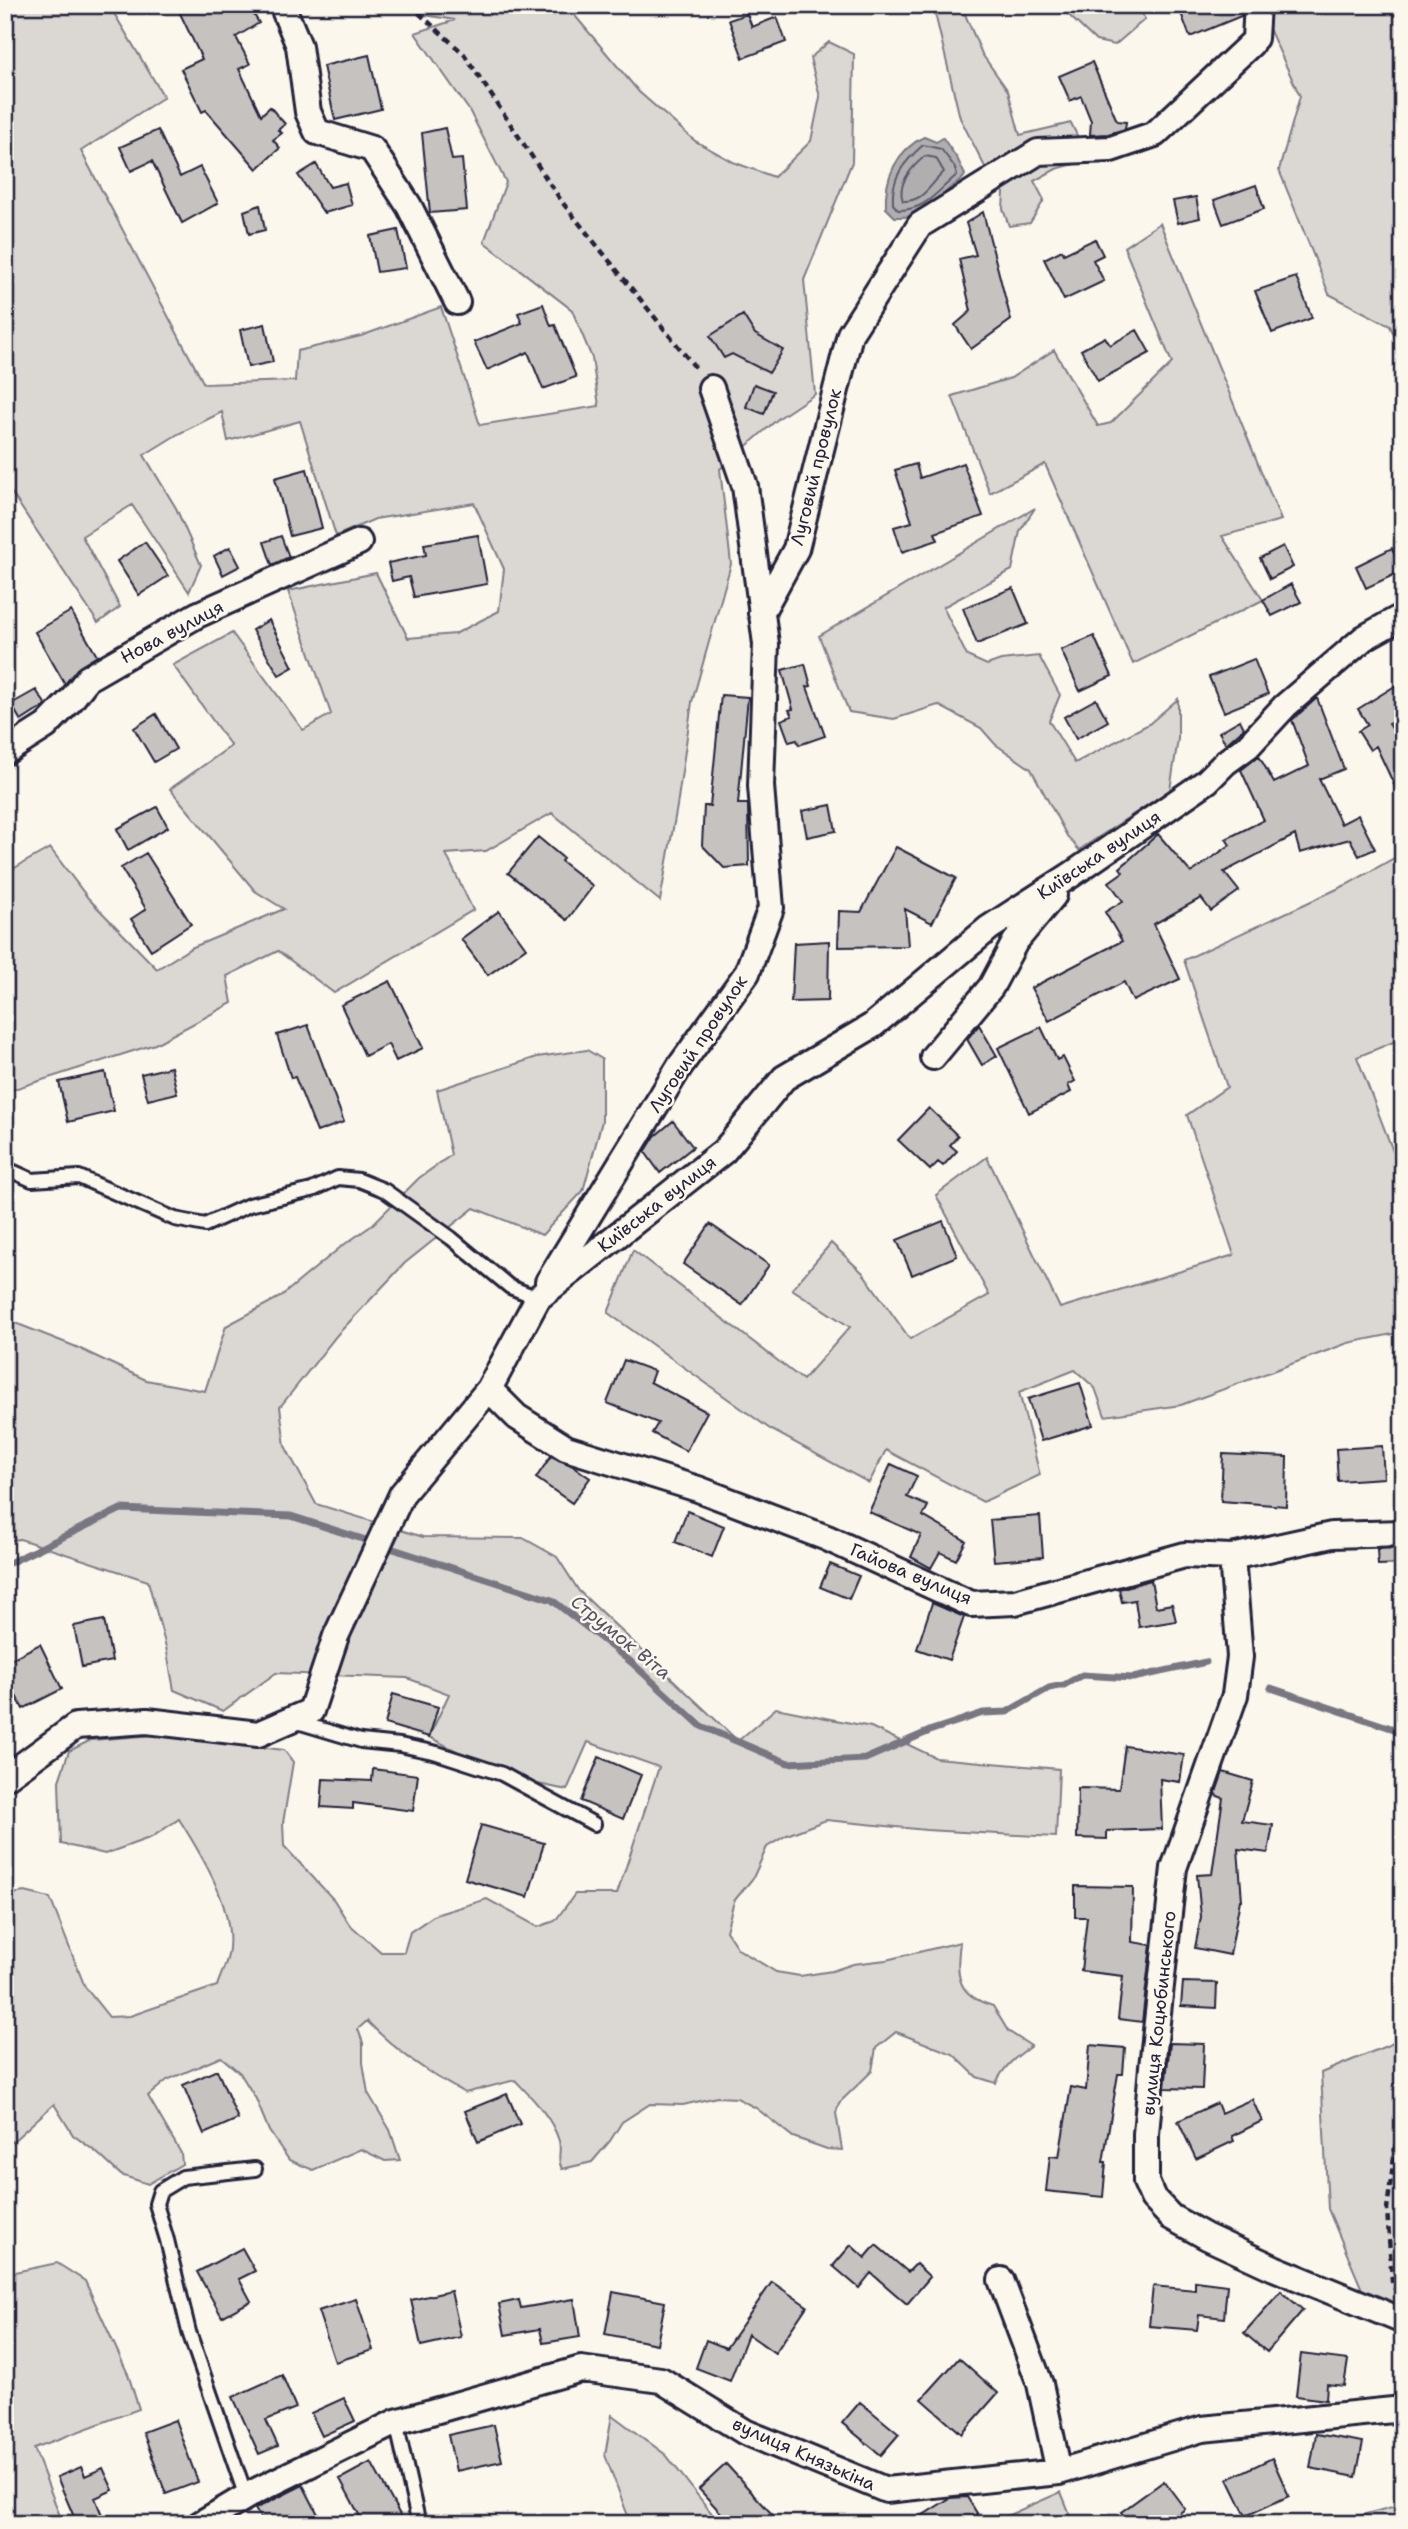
<svg xmlns="http://www.w3.org/2000/svg" width="1408" height="2529" viewBox="0 0 1408 2529" font-family="'Shantell Sans',sans-serif">
  <style>
    .green { fill: #dbd8d3; stroke: #7e7d87; stroke-width: 2 }
    .water { fill: #b1aeb0; stroke: #787681; stroke-width: 2 }
    .lines { fill: none; stroke-linecap: round; stroke-linejoin: round }
    .shore { stroke: #5b5a6a; stroke-width: 2 }
    .stream { stroke: #787681; stroke-width: 7 }
    .building { fill: #c6c2c0; stroke: #22223b; stroke-width: 2 }
    .lane-casing { stroke: #22223b; stroke-width: 18 }
    .street-casing { stroke: #22223b; stroke-width: 30 }
    .path { stroke: #22223b; stroke-width: 4.5; stroke-dasharray: 7 5; stroke-linecap: butt }
    .lane { stroke: #fbf7ec; stroke-width: 12 }
    .street { stroke: #fbf7ec; stroke-width: 24 }
    .labels { text-anchor: middle; dominant-baseline: central; stroke-width: 5; stroke-linejoin: round; paint-order: stroke }
    .street-label { font-size: 18px; fill: #22223b; stroke: #fbf7ec }
    .water-label { font-size: 19px; font-style: italic; fill: #545364; stroke: #fbf7ec }
  </style>
  <rect width="100%" height="100%" fill="#fbf7ec"/>
  <filter id="ink" filterUnits="userSpaceOnUse"><feTurbulence type="fractalNoise" baseFrequency=".0143" numOctaves="2"/><feDisplacementMap in="SourceGraphic" scale="14" xChannelSelector="R" yChannelSelector="G"/><feConvolveMatrix kernelMatrix="1 2 1 2 8 2 1 2 1" color-interpolation-filters="sRGB"/></filter>
  <g filter="url(#ink)">
    <path class="green" d="M5,5H109L164,97L81,151L204,384L295,381L297,351L361,336L441,307L480,425L599,406L592,358L572,310L484,242L506,182L469,110L415,33L455,20L419,14L410,5H566L639,92L695,141L733,162L774,177L811,141L820,97L810,58L829,42L854,54L852,162L804,280L815,394L779,418L720,469L731,564L692,702L677,806L660,901L552,813L486,851L446,854L473,910L334,993L278,951L227,976L232,1003L155,1044L5,1092V877L11,870L50,848L88,898L157,969L191,948L284,909L255,891L170,789L231,746L173,665L232,633L303,730L331,714L288,591L376,573L408,638L455,634L499,611L504,569L474,503L375,519L336,536L300,421L228,441L222,412L178,434L144,455L176,508L201,565L189,592L132,505L82,536L120,607L98,623L5,483Z
      M933,5H961L982,54L1008,91L1020,135L1071,123L1089,160L1056,169L1034,181L1044,200L1030,223L1009,226L1003,209L1004,193L984,165L960,118Z
      M1058,5H1097L1100,10L1117,5H1136L1145,19L1115,45L1096,41Z
      M1258,5H1403V354L1390,326L1329,294L1279,170L1300,96Z
      M1160,223L1281,520L1222,536L1263,600L1133,664L1045,464L990,493L952,396L1011,378L1054,350L1098,426L1111,423L1172,363L1124,247Z
      M1035,508L1020,531L1012,570L943,607L967,656L987,665L1001,660L1039,656L1060,695L1049,721L1075,763L1149,724L1178,699V739L1170,790L1079,850L1067,836L1031,769L995,744L981,728L938,705L894,719L849,712L819,636Z
      M1403,853V1038L1357,1057L1397,1162L1403,1160V1332L1348,1343L1181,1405L1105,1416L1095,1388L1075,1370L1019,1392L1040,1475L983,1502L886,1450L869,1483L770,1429L608,1313L633,1250L803,1380L850,1327L792,1289L831,1243L863,1273L910,1339L989,1295L936,1195L987,1157L1060,1308L1234,1255L1187,1115L1227,1087L1184,960L1348,884Z
      M587,1050L602,1059V1121L583,1191L542,1235L474,1208L405,1263L337,1335L280,1407L285,1446L316,1504L423,1537L523,1538L557,1557L579,1591L738,1741L776,1708L871,1727L936,1758L1059,1769L1056,1837L926,1830L826,1820L787,1835L767,1847L753,1878L734,1901L726,1931L738,1949L776,1972L800,1976L832,1971L853,1964L886,1960L960,1942C956,1976 956,1995 993,2006L1008,2031L1031,2046C1016,2057 1004,2066 996,2083L977,2077L953,2054L896,2032L876,2048L872,2071L839,2103L836,2113L842,2150L827,2149L793,2137L756,2108L737,2098L717,2097L683,2105L650,2104L622,2122L610,2141L592,2162L562,2169C556,2158 562,2152 559,2141C552,2117 532,2098 515,2080L465,2093C429,2074 396,2051 367,2021L358,2029L363,2043V2063L368,2093L390,2130L400,2160L385,2161L361,2149L313,2170L289,2160L269,2131L256,2099L240,2073L221,2057L167,2080L148,2096L181,2153L182,2164L148,2184L121,2175L96,2152L73,2135L54,2104L10,2144L5,2143V1895L25,1892L50,1898L85,1987L109,2017L130,2016L217,1986C220,1976 226,1965 228,1955C237,1911 201,1854 179,1819L152,1837L105,1854L61,1844L59,1781L69,1751L91,1740L156,1735L284,1750L293,1762L283,1823L284,1846L334,1900L349,1924L381,1952H404L410,1932L435,1915L487,1899L538,1927L555,1921L575,1894H617L659,1767L588,1742L567,1790L510,1778L429,1737L449,1694L407,1678L276,1673L223,1711L174,1690L166,1647L148,1581L20,1539L5,1541V1319L74,1346L146,1380L205,1391L226,1326L280,1297L342,1246L371,1226L419,1178L451,1155L437,1090L537,1057Z
      M1403,2039V2321L1369,2306L1328,2209L1321,2073Z
      M57,2263L85,2281L128,2374L139,2409L34,2448L63,2524H12L5,2507V2274Z
      M612,2415L666,2455L720,2524H631L605,2455Z
      M1061,2492L1074,2524H1004L1002,2518Z
      M1403,2504V2524H1329Z"/>
    <path class="water" d="M924,137L936,142L943,138L958,160L965,175C961,183 954,184 948,190C931,210 924,218 895,217L886,208C884,178 897,150 924,137Z"/>
    <g class="lines">
      <path class="shore" d="M923,145L941,149L954,166L957,175C938,190 926,211 898,210L893,204C891,177 904,162 923,145Z
        M925,156L936,158L944,172C930,184 924,202 903,201C896,184 913,166 925,156Z"/>
      <path class="stream" d="M5,1565L121,1509L291,1516L552,1600L631,1662L701,1726L788,1763L865,1759L932,1730L983,1713L1007,1712L1049,1688L1064,1685L1082,1675L1133,1678L1206,1662
        M1271,1688L1403,1732"/>
    </g>
    <path class="building" d="M176,5H248L259,23L236,37L250,64L239,69L261,115L270,107L285,124L278,130L282,133L273,140L280,148L257,169L206,110L202,112L181,69L202,59Z
      M1178,5H1242L1241,16L1190,37Z
      M747,14L752,27L777,17L786,42L743,58L729,20Z
      M369,55L381,109L335,120L323,66Z
      M1092,62L1117,121L1126,122L1125,129L1108,134L1090,135L1091,121L1081,96L1070,101L1059,76Z
      M445,128L452,160L462,159L467,210L430,213L422,133Z
      M158,130L180,177L200,167L218,203L182,223L152,161L131,171L120,147Z
      M316,164L330,187L346,183L352,205L324,213L298,175Z
      M1256,185L1264,209L1223,224L1214,200Z
      M1196,197L1200,218L1178,223L1173,201Z
      M260,205L265,230L249,234L244,211Z
      M983,212L1011,320L971,349L955,325L971,311L959,259L976,255L966,223Z
      M398,230L406,268L377,272L370,236Z
      M1095,239L1103,255L1093,260L1104,281L1064,300L1044,259L1062,250L1064,254Z
      M1296,277L1312,318L1272,333L1255,291Z
      M543,304L551,326L555,325L576,377L543,389L528,352L487,370L474,342L522,323L518,313Z
      M743,315L755,334L783,350L769,373L732,354L724,358L710,336Z
      M265,324L273,362L248,367L240,330Z
      M1137,330L1150,353L1098,381L1081,350L1105,337L1110,345Z
      M754,384L773,391L764,414L746,407Z
      M963,463L983,516L935,533L938,540L902,552L894,527L912,522L895,470L916,464L920,478Z
      M307,469L322,528L290,536L275,478Z
      M478,535L487,584L414,597L409,577L392,581L388,563L426,555L424,544Z
      M281,536L289,557L272,565L264,542Z
      M145,542L168,576L139,595L117,561Z
      M1283,546L1293,567L1270,579L1260,558Z
      M230,547L240,566L223,575L214,556Z
      M1392,548L1402,571L1366,588L1356,566Z
      M1291,584L1301,602L1272,616L1263,600Z
      M1013,588L1028,624L977,644L963,608Z
      M71,611L97,656L77,669L65,684L35,632Z
      M269,620L293,667L279,675L252,630Z
      M1094,636L1112,676L1080,691L1061,650Z
      M1254,659L1268,694L1224,712L1209,677Z
      M805,664L811,686L807,687L825,736L799,745L797,740L789,742L781,720L792,716L789,710L793,709L782,670Z
      M1403,681V715L1389,724L1403,744V804L1376,746L1370,750L1358,731L1368,725L1358,709Z
      M36,690L46,705L21,721L11,704Z
      M721,695L748,697L738,804H748L749,866L724,868L702,845L704,806H710Z
      M1317,698L1344,769L1319,779L1341,824L1358,815L1375,849L1359,856L1350,839L1300,853L1295,835L1224,872L1239,891L1211,911L1201,898L1154,924L1180,979L1133,1001L1124,982L1049,1021L1031,988L1122,941L1105,912L1123,901L1109,882L1123,872L1120,868L1158,834L1191,873L1230,845L1226,839L1264,820L1241,770L1259,756L1274,783L1309,766L1292,720Z
      M1096,699L1108,721L1076,739L1064,717Z
      M156,714L176,749L154,762L134,728Z
      M1240,720L1244,728L1226,744L1219,732Z
      M831,805L836,831L807,837L802,811Z
      M157,807L168,827L128,850L117,829Z
      M538,837L563,858L561,861L593,886L567,920L508,873Z
      M896,847L956,878L932,923L905,909L908,946L838,947L839,911L861,912Z
      M146,853L191,924L151,950L131,919L146,909L121,868Z
      M499,911L526,948L488,975L461,939Z
      M829,941L828,1001L791,1002L794,943Z
      M390,981L423,1048L396,1061L388,1044L365,1056L341,1005Z
      M308,1025L344,1122L317,1132L295,1077L291,1078L277,1035Z
      M979,1025L997,1056L982,1065L967,1039Z
      M1041,1027L1057,1060L1063,1057L1075,1081L1068,1085L1071,1092L1029,1113L998,1048Z
      M171,1067L177,1093L148,1100L141,1074Z
      M105,1072L114,1111L68,1122L59,1082Z
      M929,1108L958,1136L950,1145L957,1151L943,1166L938,1162L930,1170L898,1140Z
      M673,1121L693,1147L660,1173L645,1152L655,1136Z
      M943,1221L957,1256L912,1275L897,1240Z
      M710,1224L769,1265L742,1305L683,1264Z
      M624,1360L654,1371L650,1382L707,1412L686,1451L652,1433L658,1423L607,1403Z
      M1080,1383L1093,1425L1041,1441L1028,1399Z
      M1382,1446L1384,1478L1338,1481L1336,1449Z
      M1223,1454L1287,1457L1286,1506L1221,1501Z
      M551,1456L573,1466L590,1478L572,1503L536,1478Z
      M891,1464L917,1476L907,1497L928,1506L923,1516L966,1541L956,1560L940,1552L931,1568L911,1557L921,1535L869,1512Z
      M687,1511L724,1526L712,1557L675,1542Z
      M1040,1516L1043,1557L994,1561L990,1520Z
      M1403,1548V1564L1378,1565L1377,1549Z
      M830,1564L859,1576L849,1599L820,1587Z
      M1151,1580L1156,1607L1172,1604L1176,1621L1139,1627L1135,1600L1122,1602L1119,1589Z
      M932,1603L964,1617L949,1660L917,1649Z
      M104,1620L112,1661L82,1667L74,1626Z
      M40,1644L62,1689L23,1709L5,1675V1662Z
      M393,1694L438,1707L429,1737L385,1724Z
      M1125,1746L1184,1755L1180,1782L1160,1779L1162,1829L1107,1831V1839L1077,1838L1078,1788L1119,1789Z
      M599,1757L641,1775L623,1819L581,1801Z
      M373,1769L418,1775L413,1811L353,1803V1809L321,1807L323,1779L372,1781Z
      M1223,1772L1253,1781L1242,1821L1273,1825L1268,1853L1238,1849L1242,1900H1240L1230,1955L1195,1948L1201,1917L1197,1875L1212,1874L1223,1798L1215,1795Z
      M481,1825L544,1843L528,1897L465,1879Z
      M1075,1886L1133,1887L1132,1942L1151,1945L1142,2022L1118,2019L1123,1976L1081,1971L1087,1917H1075Z
      M1183,1982L1217,1983L1216,2008L1181,2006Z
      M1170,2043L1204,2044L1202,2089L1165,2088Z
      M1090,2045L1125,2048L1123,2074H1118L1103,2162H1106L1103,2197L1046,2191L1050,2156L1059,2157L1071,2087L1086,2090Z
      M217,2070L238,2119L204,2134L183,2085Z
      M507,2094L520,2124L478,2142L465,2111Z
      M1252,2099L1262,2121L1232,2136L1234,2141L1196,2159L1178,2121L1217,2103L1221,2113Z
      M851,2245L865,2258L876,2245L908,2272L916,2264L930,2277L907,2304L871,2273L859,2288L833,2266Z
      M242,2248L255,2271L239,2279L251,2301L222,2317L197,2272Z
      M1195,2281L1227,2285L1224,2318L1199,2315L1197,2330L1149,2326L1153,2286L1195,2290Z
      M772,2282L807,2306L775,2353L748,2334L730,2381L696,2368L706,2340L726,2348Z
      M451,2291L461,2337L421,2346L411,2300Z
      M1281,2291L1303,2310L1267,2352L1244,2333Z
      M613,2292L665,2302L657,2344L605,2334Z
      M356,2299L373,2350L335,2362L318,2311Z
      M574,2299L580,2337L543,2343L540,2329L505,2335L499,2304L519,2300L521,2308Z
      M1301,2354L1348,2360L1344,2386L1327,2384L1326,2400L1296,2396Z
      M959,2358L998,2393L962,2434L922,2399Z
      M282,2375L296,2408L266,2420L278,2446L259,2454L233,2397Z
      M344,2398L355,2421L322,2436L311,2413Z
      M860,2402L899,2434L881,2455L842,2423Z
      M175,2420L198,2482L166,2494L143,2432Z
      M494,2425L502,2461L456,2471L448,2435Z
      M1316,2434L1363,2442L1356,2477L1310,2468Z
      M1272,2458L1289,2496L1246,2516L1228,2479Z
      M371,2462L405,2524H364L340,2479Z
      M726,2464L781,2524H731L699,2489Z
      M81,2467L85,2476L103,2468L113,2490L95,2498L102,2515L77,2524L57,2477Z
      M1164,2481L1185,2509L1165,2524H1130L1121,2512Z
      M303,2485L323,2524H264L255,2509Z
      M967,2497L980,2518L970,2524H909L950,2498Z"/>
    <g class="lines">
      <defs>
        <path id="lane" d="M5,1168L32,1180L79,1177L175,1219L205,1225L249,1205L312,1190L338,1178L359,1180L384,1190L451,1238L510,1287L538,1298
          M294,1721L361,1741L400,1745L437,1753L502,1774L594,1824
          M396,2422L419,2524
          M246,2497L189,2332L167,2240L156,2204L160,2191L183,2177L255,2169"/>
        <path id="street" d="M282,5L299,46L308,112L317,132L372,149L409,206L457,302
          M1255,38L1257,5
          M761,613L796,549L850,334L920,225L1038,152L1111,149L1155,134L1251,44
          M5,752L46,726L71,700L88,678L197,615L359,542
          M933,1057L991,987L1015,942L1054,895
          M548,1282L680,1066L747,973L771,908L761,786L766,644L745,486L711,388
          M489,1389L517,1417L566,1448L698,1489L827,1538L971,1604L1015,1602L1185,1555L1232,1557L1332,1535L1403,1533
          M1232,1557L1240,1657L1235,1695L1174,1868L1152,2067L1146,2134V2182L1153,2198L1171,2217L1207,2237L1274,2268L1403,2321
          M5,1778L76,1726L147,1721L258,1734L311,1711L336,1636L402,1494L489,1389L538,1298L724,1151L784,1078L872,1026L989,928L1071,875L1207,781L1226,762L1248,746L1285,706L1364,638L1403,616
          M1001,2280L1040,2384L1059,2472
          M200,2524L254,2492L396,2422L581,2369L661,2380L745,2432L886,2490L1059,2472L1202,2429L1403,2409"/>
      </defs>
      <use href="#lane" class="lane-casing"/>
      <use href="#street" class="street-casing"/>
      <path class="path" d="M410,5L464,54L562,202L698,371
        M1397,2294L1392,2281L1387,2209L1398,2127L1403,2124"/>
      <use href="#lane" class="lane"/>
      <use href="#street" class="street"/>
    </g>
  </g>
  <g class="labels">
    <g class="street-label">
      <text transform="translate(816 467) rotate(-76)">Луговий провулок</text>
      <text transform="translate(172 632) rotate(-28)">Нова вулиця</text>
      <text transform="translate(1099 855) rotate(-34)">Київська вулиця</text>
      <text transform="translate(698 1044) rotate(-56)">Луговий провулок</text>
      <text transform="translate(657 1204) rotate(-38)">Київська вулиця</text>
      <text transform="translate(911 1574) rotate(23)">Гайова вулиця</text>
      <text transform="translate(1159 2013) rotate(-84)">вулиця Коцюбинського</text>
      <text transform="translate(804 2454) rotate(24)">вулиця Князькіна</text>
    </g>
    <g class="water-label">
      <text transform="translate(621 1637) rotate(39)">Струмок Віта</text>
    </g>
  </g>
  <rect width="1408" height="2529" fill="none" stroke="#fbf7ec" stroke-width="28"/>
  <rect x="14" y="14" width="1380" height="2501" fill="none" stroke="#22223b" stroke-width="2.5" filter="url(#ink)"/>
</svg>
